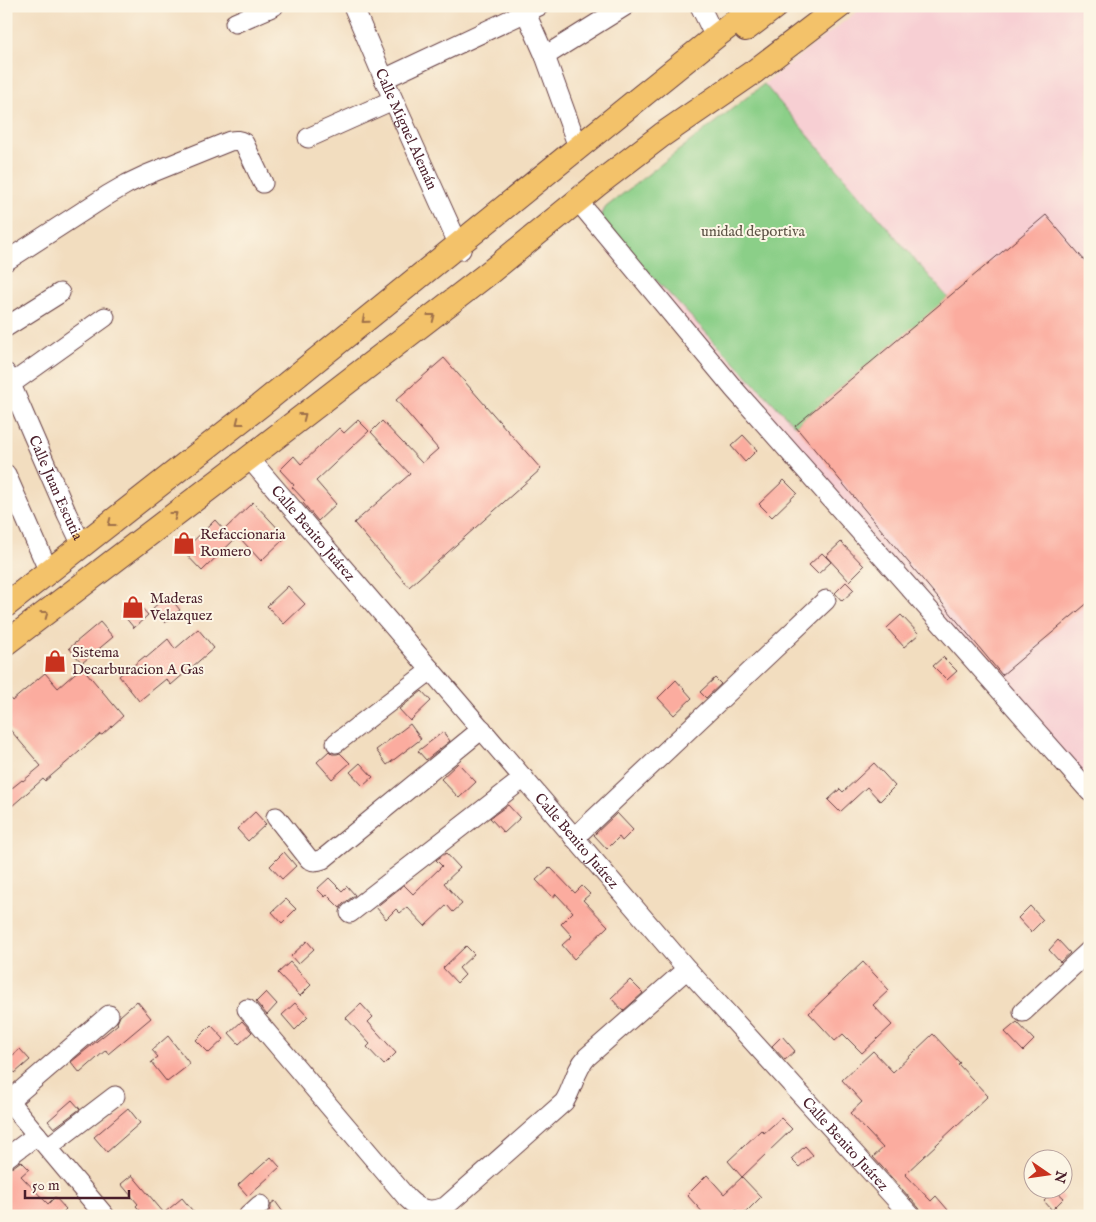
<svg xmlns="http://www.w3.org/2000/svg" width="1096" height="1222" viewBox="0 0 1096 1222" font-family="'IM FELL English',serif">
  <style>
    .built { fill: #f7cfd3 }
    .green { fill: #8bcf88; stroke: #6a775a }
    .building { fill: #fbac9f }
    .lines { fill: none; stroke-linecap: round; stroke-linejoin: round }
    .minor-casing { stroke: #633c41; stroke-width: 21 }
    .major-casing { stroke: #633c41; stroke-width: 26 }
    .minor { stroke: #fff; stroke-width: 19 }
    .major { stroke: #f3c26a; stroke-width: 24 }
    .oneway { stroke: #9e704a }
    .labels { text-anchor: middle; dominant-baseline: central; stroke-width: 4; stroke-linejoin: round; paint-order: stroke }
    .street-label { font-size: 15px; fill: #4a1f2b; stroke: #fcf5e5 }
    .park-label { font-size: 15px; fill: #5e5447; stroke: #fcf5e5 }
    .poi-label { font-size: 15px; fill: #4a1f2b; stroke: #fcf5e5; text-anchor: start }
  </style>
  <rect width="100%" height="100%" fill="#fcf5e5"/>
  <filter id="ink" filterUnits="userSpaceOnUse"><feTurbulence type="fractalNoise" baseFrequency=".02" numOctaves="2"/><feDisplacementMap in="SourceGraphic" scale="10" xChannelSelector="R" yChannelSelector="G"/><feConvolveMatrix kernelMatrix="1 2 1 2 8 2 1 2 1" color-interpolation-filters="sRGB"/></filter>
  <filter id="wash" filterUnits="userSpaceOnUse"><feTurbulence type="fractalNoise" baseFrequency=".0096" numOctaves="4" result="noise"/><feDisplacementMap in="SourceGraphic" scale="20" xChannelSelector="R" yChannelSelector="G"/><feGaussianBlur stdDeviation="1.12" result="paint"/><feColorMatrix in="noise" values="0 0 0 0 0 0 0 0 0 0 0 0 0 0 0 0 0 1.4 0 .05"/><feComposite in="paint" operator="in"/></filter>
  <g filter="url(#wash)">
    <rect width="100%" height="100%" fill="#f2ddbf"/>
    <path class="built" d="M864,6H1090V793L584,224Z"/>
    <path class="green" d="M764,84L948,298L795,426L598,219L606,207Z"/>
    <g id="blocks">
      <path class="building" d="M1046,215L1090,267V601L1002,675L795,426Z
        M444,358L541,469L409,587L354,523L410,474L371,432L382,421L422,463L438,449L396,400Z
        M358,420L369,431L316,481L336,504L318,521L303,503L305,501L292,487L294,485L280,470L294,456L301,464L339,428L344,433Z
        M743,435L757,450L745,462L731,446Z
        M784,480L797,493L772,517L759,504Z
        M253,502L286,537L261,561L238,536L202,571L183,551L215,520L224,530Z
        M841,542L864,566L849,581L826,556Z
        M822,553L831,562L818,574L809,565Z
        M846,582L854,590L842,601L835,593Z
        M288,586L305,604L284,624L267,606Z
        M168,595L180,610L165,623L153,608Z
        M134,599L148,615L134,628L120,611Z
        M901,615L919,634L904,647L887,628Z
        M100,622L113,637L82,663L69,648Z
        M198,629L214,648L171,685L166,679L139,701L119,676L128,668L129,669L145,656L146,658L168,639L175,649Z
        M943,657L957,671L947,680L933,666Z
        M82,667L123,716L102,735L100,734L45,781L43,779L12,806L6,798V781L12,788L22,780L23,781L41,766L6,725V693L12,701L45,673L58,688Z
        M715,678L721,684L706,698L700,692Z
        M676,680L692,698L674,715L658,698Z
        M422,691L431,701L410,721L399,709Z
        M410,724L421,739L387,765L376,750Z
        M443,732L450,741L426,760L418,751Z
        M329,751L332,754H337L340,753L350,763L332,779L317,762Z
        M360,763L373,777L363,786L350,772Z
        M458,763L476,782L459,798L441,779Z
        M874,763L895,786L880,801L867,787L840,812L828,800L840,789L843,792Z
        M508,805L520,818L504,833L490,818Z
        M255,812L266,824L248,841L237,829Z
        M617,813L633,830L622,841L619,837L607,849L594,835Z
        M284,852L296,866L282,879L270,866Z
        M446,853L460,868L444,883L462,904L453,912L447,905L425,926L407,907L400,913L396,909L386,919L376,907L404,885L413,894L442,866L436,860Z
        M550,867L575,893L582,886L590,894L583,900L608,926L574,959L562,945L572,936L561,924L573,912L556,894L553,898L536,880Z
        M329,878L342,891L347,886L355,895L343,904L340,908L327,895L325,897L317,889Z
        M286,899L296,909L282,923L272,912Z
        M1030,906L1043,920L1031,932L1018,918Z
        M1058,940L1070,953L1060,962L1049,950Z
        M307,941L314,949L298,964L291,956Z
        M466,946L474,954L459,968L465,975L457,983L443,968Z
        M290,962L311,985L300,996L278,973Z
        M863,962L889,990L873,1005L892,1025L862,1053L843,1034L835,1041L809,1013Z
        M630,980L643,993L623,1011L611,998Z
        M266,992L277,1004L267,1015L256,1002Z
        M137,1001L151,1018L108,1054L106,1050L80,1073L71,1062L118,1024L117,1023L120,1016Z
        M295,1003L308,1017L295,1030L282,1015Z
        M361,1004L373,1017L368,1022L396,1053L384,1065L367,1047L370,1044L346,1018Z
        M242,1021L252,1032L239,1044L229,1033Z
        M1017,1022L1034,1040L1023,1051L1005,1032Z
        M211,1025L224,1039L209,1053L196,1040Z
        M933,1034L960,1063L958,1064L988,1096L905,1174L931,1201L936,1196L948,1210L942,1216H923L919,1208L873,1157L883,1148L850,1113L862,1102L842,1080L873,1051L893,1072Z
        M168,1036L190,1064L167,1082L151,1062L158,1057L152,1050Z
        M782,1036L795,1051L785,1060L772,1046Z
        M20,1049L30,1060L15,1073L6,1063V1061Z
        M72,1100L80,1109L54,1128L48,1121Z
        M128,1108L140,1123L107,1152L94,1137Z
        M781,1118L792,1129L742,1177L728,1161L761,1130L764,1133Z
        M805,1146L813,1155L799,1167L791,1159Z
        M271,1157L280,1167L248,1196L238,1185L251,1173L252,1174Z
        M21,1161L29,1169L21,1176L48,1204L55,1197L66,1209L59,1216H6V1169L13,1167Z
        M132,1175L164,1213L182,1198L197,1216H145L136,1206L138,1204L121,1184Z
        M707,1175L724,1194L742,1177L761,1197L742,1216L736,1210L730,1216H706L687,1195Z
        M1055,1190L1064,1198L1052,1210L1044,1201Z
        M275,1201L286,1216H265L271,1209V1204Z"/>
    </g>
  </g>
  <g filter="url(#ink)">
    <use href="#blocks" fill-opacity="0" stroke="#633c41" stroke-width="1"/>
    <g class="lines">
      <defs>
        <g id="minor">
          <path id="s1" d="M353,6L384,79L461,250"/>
          <path d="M700,6L715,37"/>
          <path d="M526,13L545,56L578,147"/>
          <path d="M235,23L274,6"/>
          <path d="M545,56L625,6"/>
          <path d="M384,79L539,6"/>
          <path d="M308,138L393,100"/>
          <path d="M578,201L734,389L1090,792"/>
          <path d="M6,261L108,195L127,184L146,175L230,141C236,140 239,140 244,143L263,183"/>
          <path d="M6,327L60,293"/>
          <path id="s2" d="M6,373L67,514L82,545"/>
          <path d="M11,384L105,317"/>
          <path id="s3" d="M249,458L687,969L911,1216"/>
          <path d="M6,474L49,572"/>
          <path d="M336,743L431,670"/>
          <path d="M276,817L309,859C314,862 317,861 323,859L482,729"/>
          <path d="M574,838L826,600"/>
          <path d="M350,913L524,778"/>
          <path d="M247,1009L407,1198C419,1210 429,1213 445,1207L564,1102C574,1087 574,1071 587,1057L687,969"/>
          <path d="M1023,1012L1090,950"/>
          <path d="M6,1098L105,1216"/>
          <path d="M9,1101L109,1015"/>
          <path d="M48,1147L115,1096"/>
          <path d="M6,1158L37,1135"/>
          <path d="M248,1216L260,1205"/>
        </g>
        <path id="major" d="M746,29L776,6
          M6,605L262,404L622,112L715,37L755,6
          M6,643L249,458L490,272L598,184L662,135L755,71L840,6"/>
      </defs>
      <use href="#minor" class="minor-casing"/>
      <use href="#major" class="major-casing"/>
      <use href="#minor" class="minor"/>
      <use href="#major" class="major"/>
    </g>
    <defs><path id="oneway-chevron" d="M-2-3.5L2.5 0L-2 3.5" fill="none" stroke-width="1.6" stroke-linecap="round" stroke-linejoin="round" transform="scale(1.25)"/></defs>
    <g class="oneway">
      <use href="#oneway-chevron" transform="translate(432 317) rotate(-38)"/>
      <use href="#oneway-chevron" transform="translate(365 320) rotate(141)"/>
      <use href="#oneway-chevron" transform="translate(303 416) rotate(-38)"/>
      <use href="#oneway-chevron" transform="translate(239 422) rotate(142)"/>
      <use href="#oneway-chevron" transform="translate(174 515) rotate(-37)"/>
      <use href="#oneway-chevron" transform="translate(111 523) rotate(142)"/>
      <use href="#oneway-chevron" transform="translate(45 614) rotate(-37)"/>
    </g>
  </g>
  <defs>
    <symbol id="shop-bare" viewBox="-9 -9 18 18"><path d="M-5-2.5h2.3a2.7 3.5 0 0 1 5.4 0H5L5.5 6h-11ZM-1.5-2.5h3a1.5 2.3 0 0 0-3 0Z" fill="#c8321e" stroke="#fcf5e5" stroke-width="2.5" paint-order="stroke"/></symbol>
  </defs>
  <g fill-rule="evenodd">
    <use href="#shop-bare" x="168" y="527" width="32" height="32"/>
    <use href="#shop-bare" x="117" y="591" width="32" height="32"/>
    <use href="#shop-bare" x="39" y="645" width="32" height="32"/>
  </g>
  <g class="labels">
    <g class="street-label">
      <text stroke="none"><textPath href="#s1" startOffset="134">Calle Miguel Alemán</textPath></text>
      <text stroke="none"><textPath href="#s2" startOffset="125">Calle Juan Escutia</textPath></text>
      <text stroke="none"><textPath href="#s3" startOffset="99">Calle Benito Juárez</textPath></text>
      <text stroke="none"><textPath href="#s3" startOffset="504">Calle Benito Juárez</textPath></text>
      <text stroke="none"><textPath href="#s3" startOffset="909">Calle Benito Juárez</textPath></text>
    </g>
    <g class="park-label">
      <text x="753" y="231">unidad deportiva</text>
    </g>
    <g class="poi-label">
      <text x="200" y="534">Refaccionaria<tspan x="200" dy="17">Romero</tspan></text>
      <text x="150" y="598">Maderas<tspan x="150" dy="17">Velazquez</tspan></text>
      <text x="72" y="652">Sistema<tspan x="72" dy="17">Decarburacion A Gas</tspan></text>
    </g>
  </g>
  <rect width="1096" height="1222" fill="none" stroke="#fcf5e5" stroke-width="25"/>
  <g transform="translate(1048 1174) rotate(103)"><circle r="24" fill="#fcf5e5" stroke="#b59f9b"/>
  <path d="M0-4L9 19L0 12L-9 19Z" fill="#c8321e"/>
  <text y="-8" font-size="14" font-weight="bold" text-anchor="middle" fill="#4a1f2b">N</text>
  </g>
  <path d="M25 1190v8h104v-8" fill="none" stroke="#4a1f2b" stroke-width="2.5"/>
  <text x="32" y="1190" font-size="15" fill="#4a1f2b" stroke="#fcf5e5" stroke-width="4" paint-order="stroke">50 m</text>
</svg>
